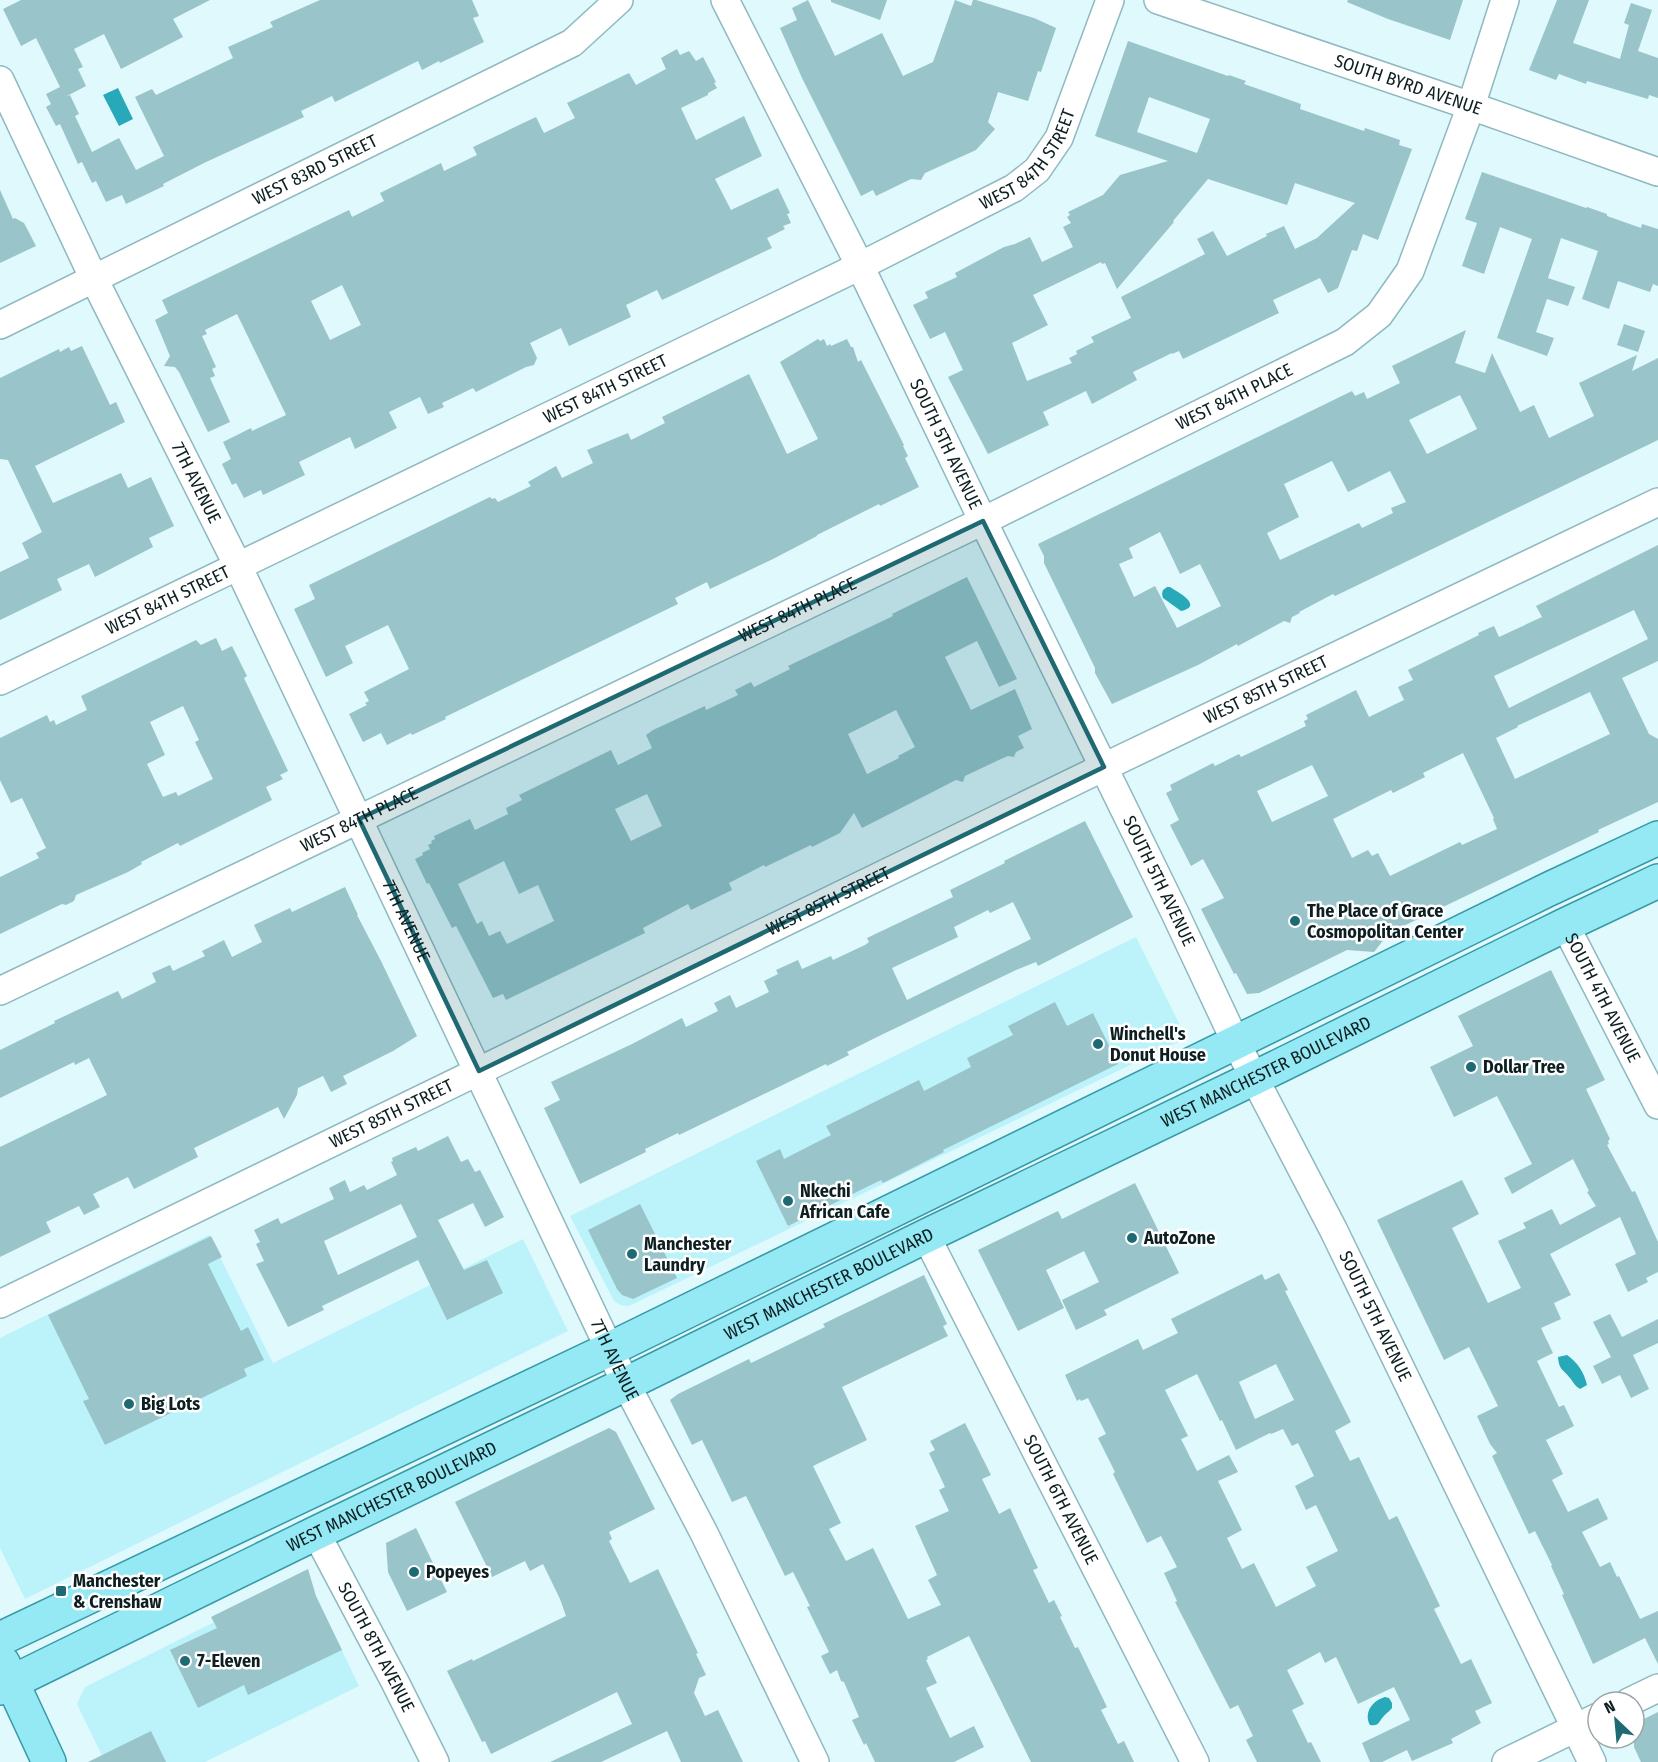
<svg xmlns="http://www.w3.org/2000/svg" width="1658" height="1762" viewBox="0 0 1658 1762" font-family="'Fira Sans Condensed',sans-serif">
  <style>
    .built { fill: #bcf3fb }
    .water { fill: #28a9b9 }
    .building { fill: #98c4ca; fill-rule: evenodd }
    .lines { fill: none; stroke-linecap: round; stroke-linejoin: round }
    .minor-casing { stroke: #8eb9bf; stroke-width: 30 }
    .major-casing { stroke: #3799a6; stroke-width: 36 }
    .minor { stroke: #fff; stroke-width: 27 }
    .major { stroke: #94e9f4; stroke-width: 33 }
    .marked { fill: #1e6972; fill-opacity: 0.2; stroke: #1e6972; stroke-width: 4.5; stroke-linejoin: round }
    .poi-dot { fill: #1e6972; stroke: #fff; stroke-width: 2 }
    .labels { text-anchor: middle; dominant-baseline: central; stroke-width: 5; stroke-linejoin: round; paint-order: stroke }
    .street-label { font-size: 18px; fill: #0e1f22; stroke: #fff }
    .poi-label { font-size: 18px; font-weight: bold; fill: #0e1f22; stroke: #fff; text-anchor: start }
  </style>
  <rect width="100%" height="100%" fill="#dff9fd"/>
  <path class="built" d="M1136,937L1179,1023L1180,1033L1178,1042L629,1306L620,1305L614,1301L570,1216Z
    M209,1235L273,1363L523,1239L568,1331L25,1599L0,1548V1338Z
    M306,1576L359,1686L205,1762H105L77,1704L85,1687Z"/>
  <path class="water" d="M118,88L133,119L119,126L103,95Z
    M1167,587H1170C1178,592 1204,606 1181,611L1163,598L1162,594L1163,590Z
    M1567,1355C1578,1363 1584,1372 1587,1385L1580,1389C1575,1386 1574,1383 1570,1378C1563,1369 1559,1370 1558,1357Z
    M1385,1697L1389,1698L1392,1703V1708C1389,1712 1386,1713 1383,1717C1378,1723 1379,1726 1370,1725C1363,1713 1373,1700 1385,1697Z"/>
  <path class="building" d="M21,0H210L173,19L183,37L121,69L104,34L74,49L83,67L78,69L86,86L65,97L70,95L79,114L75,116L92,152L119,138L136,170L164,156L135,97L152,89L156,95L233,58L228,47L273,27L270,22L320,0H472L479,16L473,18L484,42L440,63L439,61L422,70L418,61L335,102L332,96L301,111L304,117L204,163L163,184L164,186L126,204L122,195L106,202L96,181L92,183L82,162L78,164L60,124L56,126L46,107L51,104L46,94L60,87L36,38L21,46L3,9Z
    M808,0L835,56L882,33L903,76L933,62L955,0L971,6L973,0H976L1034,18L1056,28L1041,72L1038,71L1028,101L998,92L988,122L995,129L976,150L925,173L921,180L911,179L876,196L873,190L861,196L802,78L780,28L797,20L792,8Z
    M831,0H887L880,20L831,2Z
    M1348,0H1463L1450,40L1388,19L1347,2Z
    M1557,0H1589L1573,43L1620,59L1629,25L1624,23L1631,3L1652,10L1638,51L1658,58V98L1649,95L1648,99L1587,81L1586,84L1559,74L1556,80L1529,70Z
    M1128,41L1228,76L1229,75L1246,81L1244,84L1301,104L1300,109L1364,131L1365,128L1400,140L1399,145L1412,149L1378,240L1363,234L1357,251L1352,250L1338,288L1328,293L1320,278L1273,300L1279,313L1183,359L1179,351L1172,354V353L1133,372L1137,380L1092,404L1086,391L1043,412L1049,425L988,454L948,377L963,370L945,332L930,339L913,305L928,298L925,292L957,277L955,273L1004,247L1015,244L1030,237L1042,262L1073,247L1063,227L1071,223L1067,217L1070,215L1068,212L1103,195L1120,175L1168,161L1095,136ZM1149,97L1210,119L1197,153L1137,132ZM1208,179L1287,205L1295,183L1355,203L1317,238L1295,249L1284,226L1266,234L1267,236L1227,256L1213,231L1197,239L1205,254L1121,297L1131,318L1091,337L1094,342L1076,351L1077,354L1069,358L1072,363L1027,381L1012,343L1048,325L1033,295L1101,262L1102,264L1105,263L1117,289L1174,222L1173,221Z
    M677,49L680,55L689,51L696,61L703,57L716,82L714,83L717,88L708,93V95L681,108L696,140L744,116L752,134L762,156L715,179L731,210L778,188L790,213L787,214L791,223L783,226L785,229L767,238L772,248L662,300L657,290L626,305L631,317L569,346L561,328L530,343L537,358L534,365L526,367L476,392L473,388L442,403L444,407L428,414L420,397L389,412L397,428L355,449L350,437L299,462L305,475L263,495L261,490L244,498L236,483L232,485L222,464L231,459L223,442L251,428L252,431L286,415L237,314L205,330L207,334L202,336L216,367L212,369L215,376L210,378L230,422L208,432L179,372L175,367L164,366L170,356L155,320L168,313L162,300L349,210L352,217L384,201L380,193L441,163L444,171L477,155L473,147L536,117L544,133L575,118L567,103L629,73L636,85L666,69L661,58ZM342,285L361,325L330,340L311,301Z
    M1482,172L1586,208L1587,207L1607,214V216L1641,228L1642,224L1658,229V286L1653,284L1650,292L1618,281L1609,309L1582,299L1598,251L1561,238L1548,278L1575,287L1568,306L1547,299L1536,332L1554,338L1547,356L1497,338L1532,239L1500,227L1484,274L1462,266L1477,223L1465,219Z
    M0,190L13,219L15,218L24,223L36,246L0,263Z
    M1624,324L1645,331L1638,352L1617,345Z
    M1466,330L1455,363L1485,373L1492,353L1520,412L1534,405L1549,438L1594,416L1579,383L1637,355L1632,371L1658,358V440L1335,596L1333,594L1299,612L1300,613L1292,617L1290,623L1284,621L1238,646L1237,644L1198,665L1112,704L1095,673V668L1044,563V556L1038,544L1352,391L1355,396L1364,392L1367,399L1400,383L1392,366ZM1460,395L1477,429L1427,454L1409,420ZM1332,461L1348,492L1390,471L1406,502L1391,508L1393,513L1362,528L1359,523L1280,560L1267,533L1299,517L1284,484ZM1160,532L1180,574L1200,564L1221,606L1177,628L1155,586L1134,597L1119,564L1133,558L1129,548Z
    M818,339L820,341L824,339L827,346L830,344L831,346L847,339L851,347H853L858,362L861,360L904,445L903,446L908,456L905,458L919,487L880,506L879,504L817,535V536L773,559L710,589L707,582L675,598L678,604L445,717L446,719L412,735L411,733L387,745L381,733L363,742L349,714L367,705L365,703L369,701L364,692L409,669L388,625L345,646L353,663L326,677L294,609L315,599L309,585L490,497L492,499L495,498L498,502L531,486L528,482L556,466L562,478L593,463L587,450L628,433L631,440L665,423L662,417L749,374L787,454L818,439L780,362Z
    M82,346L110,405L116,402L125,422L35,466L53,503L121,473L128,488L151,477L174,526L149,538L153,547L95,577L89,564L57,579L62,590L0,620V572L29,558L22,543L42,532L8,460L0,459V378L59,349L60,352L69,347L71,351Z
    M1658,545V661L1622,678L1649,734L1658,739V802L1598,830L1599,832L1389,933L1374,952L1347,950L1259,993L1247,994L1236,973L1234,974L1201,909L1224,898L1203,859L1191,866L1170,825L1179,820L1166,793L1172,790L1170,785L1213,763L1215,766L1239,754L1241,757L1306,726L1304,721L1308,719L1306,715L1356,690L1369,717L1404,700L1398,687L1413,680L1408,670L1479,635L1478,633L1494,626L1499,637L1542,617L1536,606ZM1634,610L1648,639L1509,708L1494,676ZM1590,692L1610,734L1515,779L1496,738L1518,727L1517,726ZM1463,753L1494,818L1493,819L1497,829L1462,845L1460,842L1390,876L1378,853L1372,856L1368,850L1352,858L1333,819L1391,790L1393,793L1425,777L1423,773ZM1312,765L1328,796L1272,822L1257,791Z
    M967,577L1017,679L999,687L977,641L945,657L971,710L1015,689L1032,729L1018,736L1024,748L1016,752L1014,757L1008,756L1001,759L965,776L963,782L956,780L862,828L854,813L840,833L812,847L811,845L765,867L764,865L729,883L732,890L691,910L688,904L643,928L645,933L506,1000L503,994L493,998L456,926L452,928L429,883L427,884L415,859L423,855L422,853L430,849L428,845L432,843L431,841L435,839L434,836L470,819L475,830L508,814L506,808L522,800L519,795L611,750L618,765L652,748L646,735L653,730L705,706L706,710L738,695L735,690L751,682L754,687L790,669L788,666L893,616L892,614ZM896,710L915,747L898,756L899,758L867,774L848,734ZM647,794L662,826L631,841L615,809ZM504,861L519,894L538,885L554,921L507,944L500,931L489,936L482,921L477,924L458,884Z
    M216,638L222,651L232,646L247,676L244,678L288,771L280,775L283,779L266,787L272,800L180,846L178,843L141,862L142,864L128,872L76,895L74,901L66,905L62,904L0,934V877L39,858L36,853L46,848L22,798L11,803L0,780V738L47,715L50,722L54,720L56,725L87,710L81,696L196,640L201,645ZM183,706L199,740L195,742L213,779L178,796L176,792L163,797L147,764L165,755L150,722Z
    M1085,821L1133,917L1038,966L1036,962L1016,970L875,1038L847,1052L849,1055L827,1066L826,1064L679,1135L678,1133L645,1149L646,1152L580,1184L544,1108L560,1100L551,1082L632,1044L682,1018L686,1027L718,1011L714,1003L730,995L736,1008L769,992L764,981L778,974L776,970L798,960L802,969L831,956L833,960L865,945L869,942L867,938L953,897L950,890L1005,863L1004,861ZM1013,902L1031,939L907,1000L892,968L958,937L954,927L988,910L990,913Z
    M345,887L358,915H357L381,961L417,1036L393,1051L343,1076L347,1084L331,1092L323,1076L298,1088L297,1095L284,1119L278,1107L194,1148L198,1157L134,1189L128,1177L93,1194L100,1207L84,1215L79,1206L46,1222L51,1232L0,1257V1147L107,1095L89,1058L75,1065L74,1062L0,1098V1050L55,1023L54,1021L118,991L122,999L156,982L152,973L170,965L173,971L205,956L202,951L224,940L232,957L262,942L254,925L290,908L292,912Z
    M1551,970L1605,1080L1586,1089L1610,1139L1608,1141L1609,1144L1607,1145L1632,1192L1635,1191L1658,1242V1272L1646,1278L1648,1282L1628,1292L1615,1264L1636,1254L1620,1217L1550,1254L1571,1295L1554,1303L1561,1319L1541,1328L1553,1353L1537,1361L1559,1407L1564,1405L1574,1426L1546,1440L1563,1474L1552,1480L1568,1512L1598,1498L1608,1519L1582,1532L1600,1567L1610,1562L1617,1577L1619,1576L1640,1619L1658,1611V1664L1645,1638L1593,1664L1562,1595L1564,1594L1551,1566L1552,1565L1535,1531L1529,1534L1492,1456L1497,1453L1490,1444L1477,1416L1498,1406L1469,1347L1444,1360L1377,1220L1462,1180L1479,1214L1452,1228L1488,1303L1521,1288L1498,1241L1526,1228L1523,1223L1552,1209L1560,1225L1596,1206L1587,1192L1589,1191L1573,1159L1512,1194L1504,1178L1532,1164L1497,1096L1454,1117L1430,1067L1473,1046L1458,1016Z
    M1055,1002L1067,1026L1093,1013L1118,1064L943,1150L944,1152L883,1183L881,1180L788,1226L756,1161L780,1149L784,1159L831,1135L826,1126L919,1080L924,1091L971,1067L967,1058L1013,1035L1008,1026Z
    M448,1136L461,1162L468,1159L475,1172L480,1170L504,1217L485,1227L473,1203L438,1220L464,1270L487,1260L503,1293L447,1320L418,1260L322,1306L324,1310L288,1327L256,1264L264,1261L256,1244L260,1242L254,1230L278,1218L281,1224L334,1199L329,1188L345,1180L350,1192L364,1185L367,1190L397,1175L391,1162L393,1161L392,1158L416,1147L418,1151ZM401,1204L417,1237L338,1275L324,1241Z
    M1135,1183L1179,1273L1104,1310L1107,1315L1076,1330L1062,1300L1099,1282L1084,1251L1046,1270L1064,1308L1018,1331L978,1250L1058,1211L1062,1219Z
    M640,1204L677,1278L633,1299L622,1295L617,1289L588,1230Z
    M211,1236L222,1257L208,1264L241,1331L248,1327L264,1360L244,1369L247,1376L105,1445L83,1401L89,1399L48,1315Z
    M1279,1273L1288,1290L1285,1291L1351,1422L1335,1431L1350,1461L1359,1457L1389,1520L1397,1516L1440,1606L1434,1609L1461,1664L1471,1659L1492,1703L1475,1711L1481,1723L1451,1739L1453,1743L1412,1761L1407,1750L1382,1762H1370L1362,1743L1410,1720L1394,1687L1358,1704L1336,1657L1325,1663L1320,1652L1287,1670L1304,1704L1292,1710L1308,1743L1311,1742L1321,1762H1257L1246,1740L1253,1736L1238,1705L1230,1709L1175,1602L1177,1601L1164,1573L1177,1567L1161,1536L1147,1543L1113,1474L1115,1472L1098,1438L1106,1434L1088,1398L1081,1401L1080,1399L1077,1401L1065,1375L1138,1339L1143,1350L1178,1333L1171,1319L1262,1274L1265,1280ZM1276,1364L1294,1400L1255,1419L1239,1382ZM1197,1374L1220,1421L1222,1420L1236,1450L1270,1433L1271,1434L1283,1429L1292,1446L1298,1443L1314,1476L1295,1486L1306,1510L1316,1505L1338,1551L1306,1567L1316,1586L1276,1607L1254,1563L1242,1569L1227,1538L1242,1530L1218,1481L1238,1472L1229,1455L1197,1471L1181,1439L1188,1436L1165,1390Z
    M924,1275L947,1324L943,1326L948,1336L842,1387L867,1440L813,1466L841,1523L829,1529L846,1561L873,1548L908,1619L941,1605L928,1580L937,1575L915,1526L949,1511L939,1490L945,1487L929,1453L935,1450L930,1441L965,1423L991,1475L982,1479L999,1514L1010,1508L1038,1568L1033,1570L1049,1603L1054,1600L1062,1616L1060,1617L1075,1648L1078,1647L1107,1707L1101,1710L1118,1744L1124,1741L1134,1762H1031L969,1636L927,1657L928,1659L926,1660L937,1683L926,1688L950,1738L974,1726L984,1747L954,1762H875L866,1743L864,1745L852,1720L859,1717L844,1682L841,1681L837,1670L830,1674L821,1656L829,1652L807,1607L810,1606L793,1572L785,1576L746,1496L732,1502L702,1440L692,1445L670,1400L678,1394L749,1359L751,1363L825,1327L823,1324Z
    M1610,1314L1622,1337L1658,1319V1343L1633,1355L1649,1389L1631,1398L1620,1375L1602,1384L1593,1366L1611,1357L1593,1322Z
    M609,1428L616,1432L655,1509L609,1532L612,1539L609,1541L630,1583L658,1569L698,1653L696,1654L706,1675L699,1678L694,1693L705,1716L718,1710L743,1762H681L667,1731L601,1762H550L632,1724L617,1692L491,1754L485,1741L482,1742L447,1671L472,1659L473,1661L566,1616L560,1599L543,1564L530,1571L525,1561L492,1577L455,1502Z
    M416,1528L447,1592L407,1611L388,1572L386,1543Z
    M308,1569L316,1596L342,1650L248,1695L244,1685L198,1708L170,1650L217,1628L211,1617Z
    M1658,1712V1762H1641L1634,1747V1724Z
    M151,1731L166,1762H88Z"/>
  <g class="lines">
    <defs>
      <g id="minor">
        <path id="s1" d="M725,0L860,266L983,521L1175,913L1236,1043L1333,1229L1592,1762"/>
        <path id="s2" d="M1158,0L1471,106L1658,172"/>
        <path id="s3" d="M0,80L94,279L238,566L626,1384L704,1533L815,1762"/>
        <path id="s4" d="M0,325L572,43L619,0"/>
        <path id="s5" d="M0,681L860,266L1014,188L1037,170L1059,138L1110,0"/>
        <path id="s6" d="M1565,925L1658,1105"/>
        <path id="s7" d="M0,991L983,521L1345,342L1379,315L1410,271L1471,106L1505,0"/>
        <path id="s8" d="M926,1236L1195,1762"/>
        <path id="s9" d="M0,1304L1104,767L1658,502"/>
        <path id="s10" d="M316,1533L395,1682L435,1762"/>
        <path d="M1629,1702L1658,1688"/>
        <path d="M1506,1762L1598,1717"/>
      </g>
      <g id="major">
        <path d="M0,1639L610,1349L1547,890L1658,838"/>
        <path d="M3,1663L49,1762"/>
        <path id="s11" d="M0,1688L316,1533L626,1384L926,1236L1277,1067L1565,925L1658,881"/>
      </g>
    </defs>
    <use href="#minor" class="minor-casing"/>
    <use href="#major" class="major-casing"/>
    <use href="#minor" class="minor"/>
    <use href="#major" class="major"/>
  </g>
  <path class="marked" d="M983,521L1104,767L479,1071L359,819Z"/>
  <g class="poi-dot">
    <circle cx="1295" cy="921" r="6"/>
    <circle cx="1098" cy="1044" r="6"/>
    <circle cx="1471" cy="1067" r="6"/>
    <circle cx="788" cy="1201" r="6"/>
    <circle cx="1132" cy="1238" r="6"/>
    <circle cx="632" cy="1254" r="6"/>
    <circle cx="129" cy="1404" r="6"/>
    <circle cx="414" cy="1572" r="6"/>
    <rect x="55" y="1585" width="12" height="12" rx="3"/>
    <circle cx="185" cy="1661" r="6"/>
  </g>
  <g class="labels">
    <g class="street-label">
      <text stroke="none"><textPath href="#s2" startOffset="264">SOUTH BYRD AVENUE</textPath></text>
      <text stroke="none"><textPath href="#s5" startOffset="1158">WEST 84TH STREET</textPath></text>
      <text stroke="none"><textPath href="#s4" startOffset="351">WEST 83RD STREET</textPath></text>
      <text stroke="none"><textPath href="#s5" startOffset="672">WEST 84TH STREET</textPath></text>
      <text stroke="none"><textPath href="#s7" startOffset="1370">WEST 84TH PLACE</textPath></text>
      <text stroke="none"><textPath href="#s1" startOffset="496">SOUTH 5TH AVENUE</textPath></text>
      <text stroke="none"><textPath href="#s3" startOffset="448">7TH AVENUE</textPath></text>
      <text stroke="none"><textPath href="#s5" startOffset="186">WEST 84TH STREET</textPath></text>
      <text stroke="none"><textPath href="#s7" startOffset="884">WEST 84TH PLACE</textPath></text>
      <text stroke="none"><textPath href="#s9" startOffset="1407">WEST 85TH STREET</textPath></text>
      <text stroke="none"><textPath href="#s7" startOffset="398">WEST 84TH PLACE</textPath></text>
      <text stroke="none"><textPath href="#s1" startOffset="982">SOUTH 5TH AVENUE</textPath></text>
      <text stroke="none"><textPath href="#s9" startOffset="921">WEST 85TH STREET</textPath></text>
      <text stroke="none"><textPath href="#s3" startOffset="934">7TH AVENUE</textPath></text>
      <text stroke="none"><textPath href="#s6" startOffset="82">SOUTH 4TH AVENUE</textPath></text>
      <text stroke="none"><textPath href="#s11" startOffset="1408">WEST MANCHESTER BOULEVARD</textPath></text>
      <text stroke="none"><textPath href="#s9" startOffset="435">WEST 85TH STREET</textPath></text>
      <text stroke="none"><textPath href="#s11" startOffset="922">WEST MANCHESTER BOULEVARD</textPath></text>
      <text stroke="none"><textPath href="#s1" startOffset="1468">SOUTH 5TH AVENUE</textPath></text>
      <text stroke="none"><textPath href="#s3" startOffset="1420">7TH AVENUE</textPath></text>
      <text stroke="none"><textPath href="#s11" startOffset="436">WEST MANCHESTER BOULEVARD</textPath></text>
      <text stroke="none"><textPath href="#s8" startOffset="296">SOUTH 6TH AVENUE</textPath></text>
      <text stroke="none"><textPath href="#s10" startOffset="129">SOUTH 8TH AVENUE</textPath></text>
    </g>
    <g class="poi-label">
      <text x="1307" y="911">The Place of Grace<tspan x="1307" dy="21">Cosmopolitan Center</tspan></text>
      <text x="1110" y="1034">Winchell's<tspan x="1110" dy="21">Donut House</tspan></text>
      <text x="1483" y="1067">Dollar Tree</text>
      <text x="800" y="1191">Nkechi<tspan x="800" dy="21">African Cafe</tspan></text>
      <text x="1144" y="1238">AutoZone</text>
      <text x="644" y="1244">Manchester<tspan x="644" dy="21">Laundry</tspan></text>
      <text x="141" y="1404">Big Lots</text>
      <text x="426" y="1572">Popeyes</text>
      <text x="73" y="1581">Manchester<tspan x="73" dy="21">&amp; Crenshaw</tspan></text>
      <text x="197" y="1661">7-Eleven</text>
    </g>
  </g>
  <g transform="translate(1616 1720) rotate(334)"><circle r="28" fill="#ffffff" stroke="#9fa5a7" stroke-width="1.5"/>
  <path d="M0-4.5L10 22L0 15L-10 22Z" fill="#1e6972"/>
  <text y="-9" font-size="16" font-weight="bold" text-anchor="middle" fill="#0e1f22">N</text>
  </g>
</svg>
